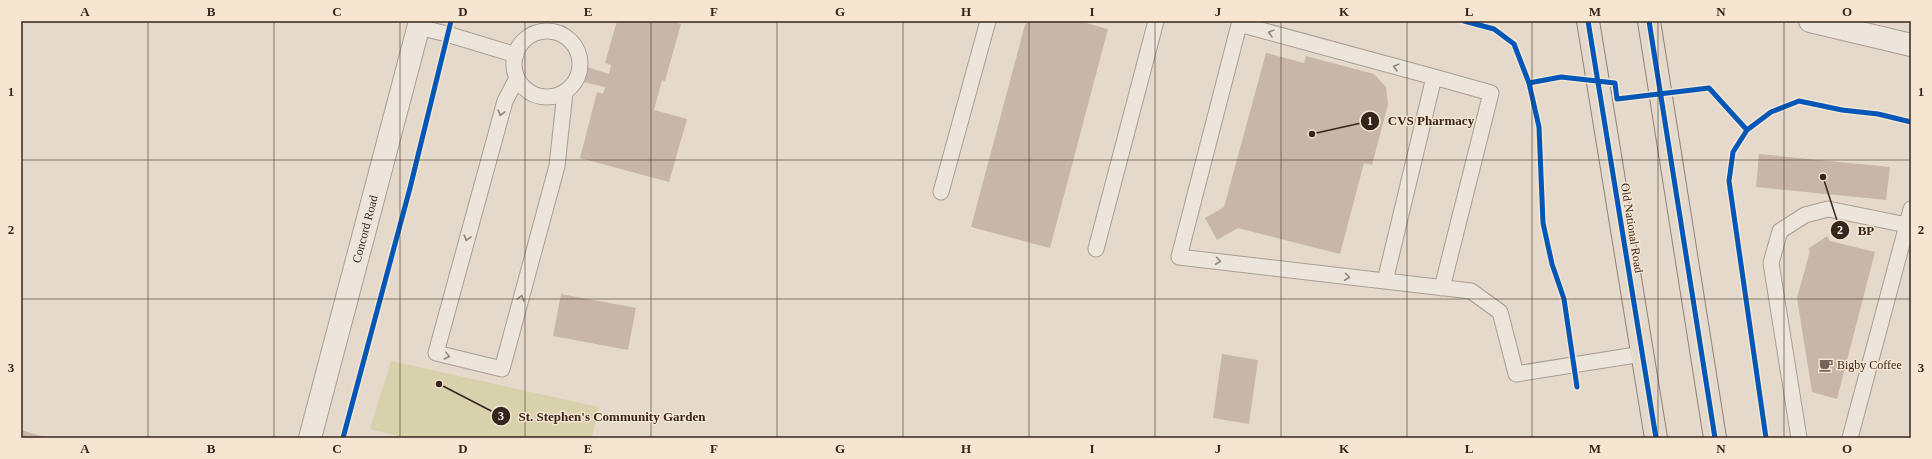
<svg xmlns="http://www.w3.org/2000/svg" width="1932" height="459" viewBox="0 0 1932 459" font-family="'Times New Roman',serif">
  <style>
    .green { fill: #d7d1ac }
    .building { fill: #c8b6ab }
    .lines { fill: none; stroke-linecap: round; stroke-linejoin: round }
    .service-casing { stroke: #a99e94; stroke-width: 17 }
    .minor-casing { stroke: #a99e94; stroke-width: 24 }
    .tertiary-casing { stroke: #a99e94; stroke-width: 24 }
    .primary-casing { stroke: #8e847a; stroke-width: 24 }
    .service { stroke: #ece5dc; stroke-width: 15 }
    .minor { stroke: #ece5dc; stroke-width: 22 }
    .tertiary { stroke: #ece5dc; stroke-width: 22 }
    .primary { stroke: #e3dacd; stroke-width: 22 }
    .cycleway-casing { stroke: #f6e5d0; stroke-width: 8 }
    .cycleway { stroke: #0057b8; stroke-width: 5 }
    .oneway { stroke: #92857c }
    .grid { fill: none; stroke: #37251c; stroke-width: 1; stroke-opacity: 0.55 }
    .labels { text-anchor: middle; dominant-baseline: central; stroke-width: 3; stroke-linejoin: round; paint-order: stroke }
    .street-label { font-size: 12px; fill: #37251c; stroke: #f6e5d0 }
    .poi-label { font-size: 12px; fill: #37251c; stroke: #f6e5d0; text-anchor: start }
    .leader { fill: none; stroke: #37251c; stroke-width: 1.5 }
    .callout-dot { fill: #37251c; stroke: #f6e5d0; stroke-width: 1.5 }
    .mark-label { font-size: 12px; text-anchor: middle; font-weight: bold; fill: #fff }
    .callout-label { font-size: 13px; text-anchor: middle; font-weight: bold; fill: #37251c; stroke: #f6e5d0; stroke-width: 3; stroke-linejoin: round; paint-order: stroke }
    .neatline { fill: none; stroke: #37251c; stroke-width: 1.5 }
    .grid-label { font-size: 13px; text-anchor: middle; font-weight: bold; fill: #37251c }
  </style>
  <rect width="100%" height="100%" fill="#e4d9ca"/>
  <path class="green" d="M391,361L599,407L592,438H406L370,429Z"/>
  <path class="building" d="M617,21H675V22L681,24L665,81L662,80L654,110L687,119L669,182L580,158L597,92L603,94L605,87L583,82L587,67L609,74L611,65L605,63Z
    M1026,21H1079L1108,29L1050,248L971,227Z
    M1266,53L1304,63L1306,56L1374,74L1386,87L1388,104L1372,165L1364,163L1340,254L1238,228L1217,240L1205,218L1224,207Z
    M1759,154L1890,167L1886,200L1756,187Z
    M1827,236L1830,241L1875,252L1837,399L1812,392L1797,298L1810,251L1808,249Z
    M561,294L636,308L628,350L553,336Z
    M1222,354L1258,360L1249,424L1213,418Z
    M21,430L48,438H21Z"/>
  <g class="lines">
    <defs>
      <path id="service" d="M1240,21L1179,257L1471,291L1500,312L1516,374L1642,354
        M1239,24L1434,77
        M418,27L447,34L516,55
        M514 64a33 33 0 1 1 66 0a33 33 0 1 1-66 0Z
        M517,78L505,101L436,353L502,369L557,166L565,92
        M941,192L988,21
        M1096,249L1156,21
        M1385,281L1434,77L1491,93L1442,288
        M1799,438L1771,263L1780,231L1805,215L1828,209L1907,225L1911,209
        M1850,438L1907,225"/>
      <g id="minor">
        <path id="s1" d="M310,438L420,21"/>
      </g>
      <path id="tertiary" d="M1810,21L1911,45"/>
      <path id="primary" d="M1588,21L1656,438
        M1649,21L1715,438"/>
    </defs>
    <use href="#service" class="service-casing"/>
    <use href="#minor" class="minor-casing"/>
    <use href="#tertiary" class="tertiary-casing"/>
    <use href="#primary" class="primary-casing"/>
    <use href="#service" class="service"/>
    <use href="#minor" class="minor"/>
    <use href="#tertiary" class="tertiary"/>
    <use href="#primary" class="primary"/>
    <defs>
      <path id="cycleway" d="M1464,21L1494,29L1514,44L1529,83L1539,127L1543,223L1552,264L1564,299L1577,387
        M1588,21L1656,438
        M1649,21L1715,438
        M1529,83L1561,77L1615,83L1617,99L1709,88L1747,130L1771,112L1799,101L1842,110L1878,114L1911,122
        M1747,130L1733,152L1729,181L1766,438
        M343,438L410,188L451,21"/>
    </defs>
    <use href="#cycleway" class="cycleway-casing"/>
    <use href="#cycleway" class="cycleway"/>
  </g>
  <defs><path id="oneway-chevron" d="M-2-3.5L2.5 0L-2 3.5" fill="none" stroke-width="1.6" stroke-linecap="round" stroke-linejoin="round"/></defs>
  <g class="oneway">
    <use href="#oneway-chevron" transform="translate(1271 33) rotate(-165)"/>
    <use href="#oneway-chevron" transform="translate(1396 67) rotate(-165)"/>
    <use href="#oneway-chevron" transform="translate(501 113) rotate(105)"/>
    <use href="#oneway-chevron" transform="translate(467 238) rotate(105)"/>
    <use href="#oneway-chevron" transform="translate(1218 261) rotate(7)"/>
    <use href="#oneway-chevron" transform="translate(1347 277) rotate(7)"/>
    <use href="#oneway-chevron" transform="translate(521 298) rotate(-75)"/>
    <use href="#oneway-chevron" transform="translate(447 356) rotate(14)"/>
  </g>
  <path class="grid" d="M148,21V438M274,21V438M400,21V438M525,21V438M651,21V438M777,21V438M903,21V438M1029,21V438M1155,21V438M1281,21V438M1407,21V438M1532,21V438M1658,21V438M1784,21V438M21,160H1911M21,299H1911"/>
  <defs>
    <symbol id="cafe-bare" viewBox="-9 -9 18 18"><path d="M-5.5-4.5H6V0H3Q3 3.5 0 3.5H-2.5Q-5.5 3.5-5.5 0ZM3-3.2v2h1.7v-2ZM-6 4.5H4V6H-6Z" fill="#746459" stroke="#f6e5d0" stroke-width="2.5" paint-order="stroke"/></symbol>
  </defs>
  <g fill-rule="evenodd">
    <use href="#cafe-bare" x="1816" y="355" width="20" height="20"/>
  </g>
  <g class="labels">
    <g class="street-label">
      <text transform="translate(1632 228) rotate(81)">Old National Road</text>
      <text stroke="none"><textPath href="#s1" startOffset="216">Concord Road</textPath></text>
    </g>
    <g class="poi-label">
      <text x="1837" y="365">Bigby Coffee</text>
    </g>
  </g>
  <path class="leader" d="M1312 134L1370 121M1823 177L1840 230M439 384L501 416"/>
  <g class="callout-dot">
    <circle cx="1312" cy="134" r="4"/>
    <circle cx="1823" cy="177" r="4"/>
    <circle cx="439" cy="384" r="4"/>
    <circle cx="1370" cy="121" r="10"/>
    <circle cx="1840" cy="230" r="10"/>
    <circle cx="501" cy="416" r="10"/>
  </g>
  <g class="mark-label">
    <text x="1370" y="125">1</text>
    <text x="1840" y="234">2</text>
    <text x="501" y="420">3</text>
  </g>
  <g class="callout-label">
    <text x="1431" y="125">CVS Pharmacy</text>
    <text x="1866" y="235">BP</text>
    <text x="612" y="421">St. Stephen's Community Garden</text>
  </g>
  <rect width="1932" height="459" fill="none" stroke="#f6e5d0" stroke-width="44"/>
  <rect x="22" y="22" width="1888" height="415" class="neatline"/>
  <g class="grid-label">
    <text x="85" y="16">A</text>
    <text x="211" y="16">B</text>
    <text x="337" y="16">C</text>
    <text x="463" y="16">D</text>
    <text x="588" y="16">E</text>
    <text x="714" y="16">F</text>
    <text x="840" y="16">G</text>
    <text x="966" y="16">H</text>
    <text x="1092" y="16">I</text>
    <text x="1218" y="16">J</text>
    <text x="1344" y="16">K</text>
    <text x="1469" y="16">L</text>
    <text x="1595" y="16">M</text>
    <text x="1721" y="16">N</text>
    <text x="1847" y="16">O</text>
    <text x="11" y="96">1</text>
    <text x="1921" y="96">1</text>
    <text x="11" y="234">2</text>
    <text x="1921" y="234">2</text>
    <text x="11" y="372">3</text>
    <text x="1921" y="372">3</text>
    <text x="85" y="453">A</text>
    <text x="211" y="453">B</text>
    <text x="337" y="453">C</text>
    <text x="463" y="453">D</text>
    <text x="588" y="453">E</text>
    <text x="714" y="453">F</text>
    <text x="840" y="453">G</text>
    <text x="966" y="453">H</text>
    <text x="1092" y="453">I</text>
    <text x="1218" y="453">J</text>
    <text x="1344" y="453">K</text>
    <text x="1469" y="453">L</text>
    <text x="1595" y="453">M</text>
    <text x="1721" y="453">N</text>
    <text x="1847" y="453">O</text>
  </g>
</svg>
